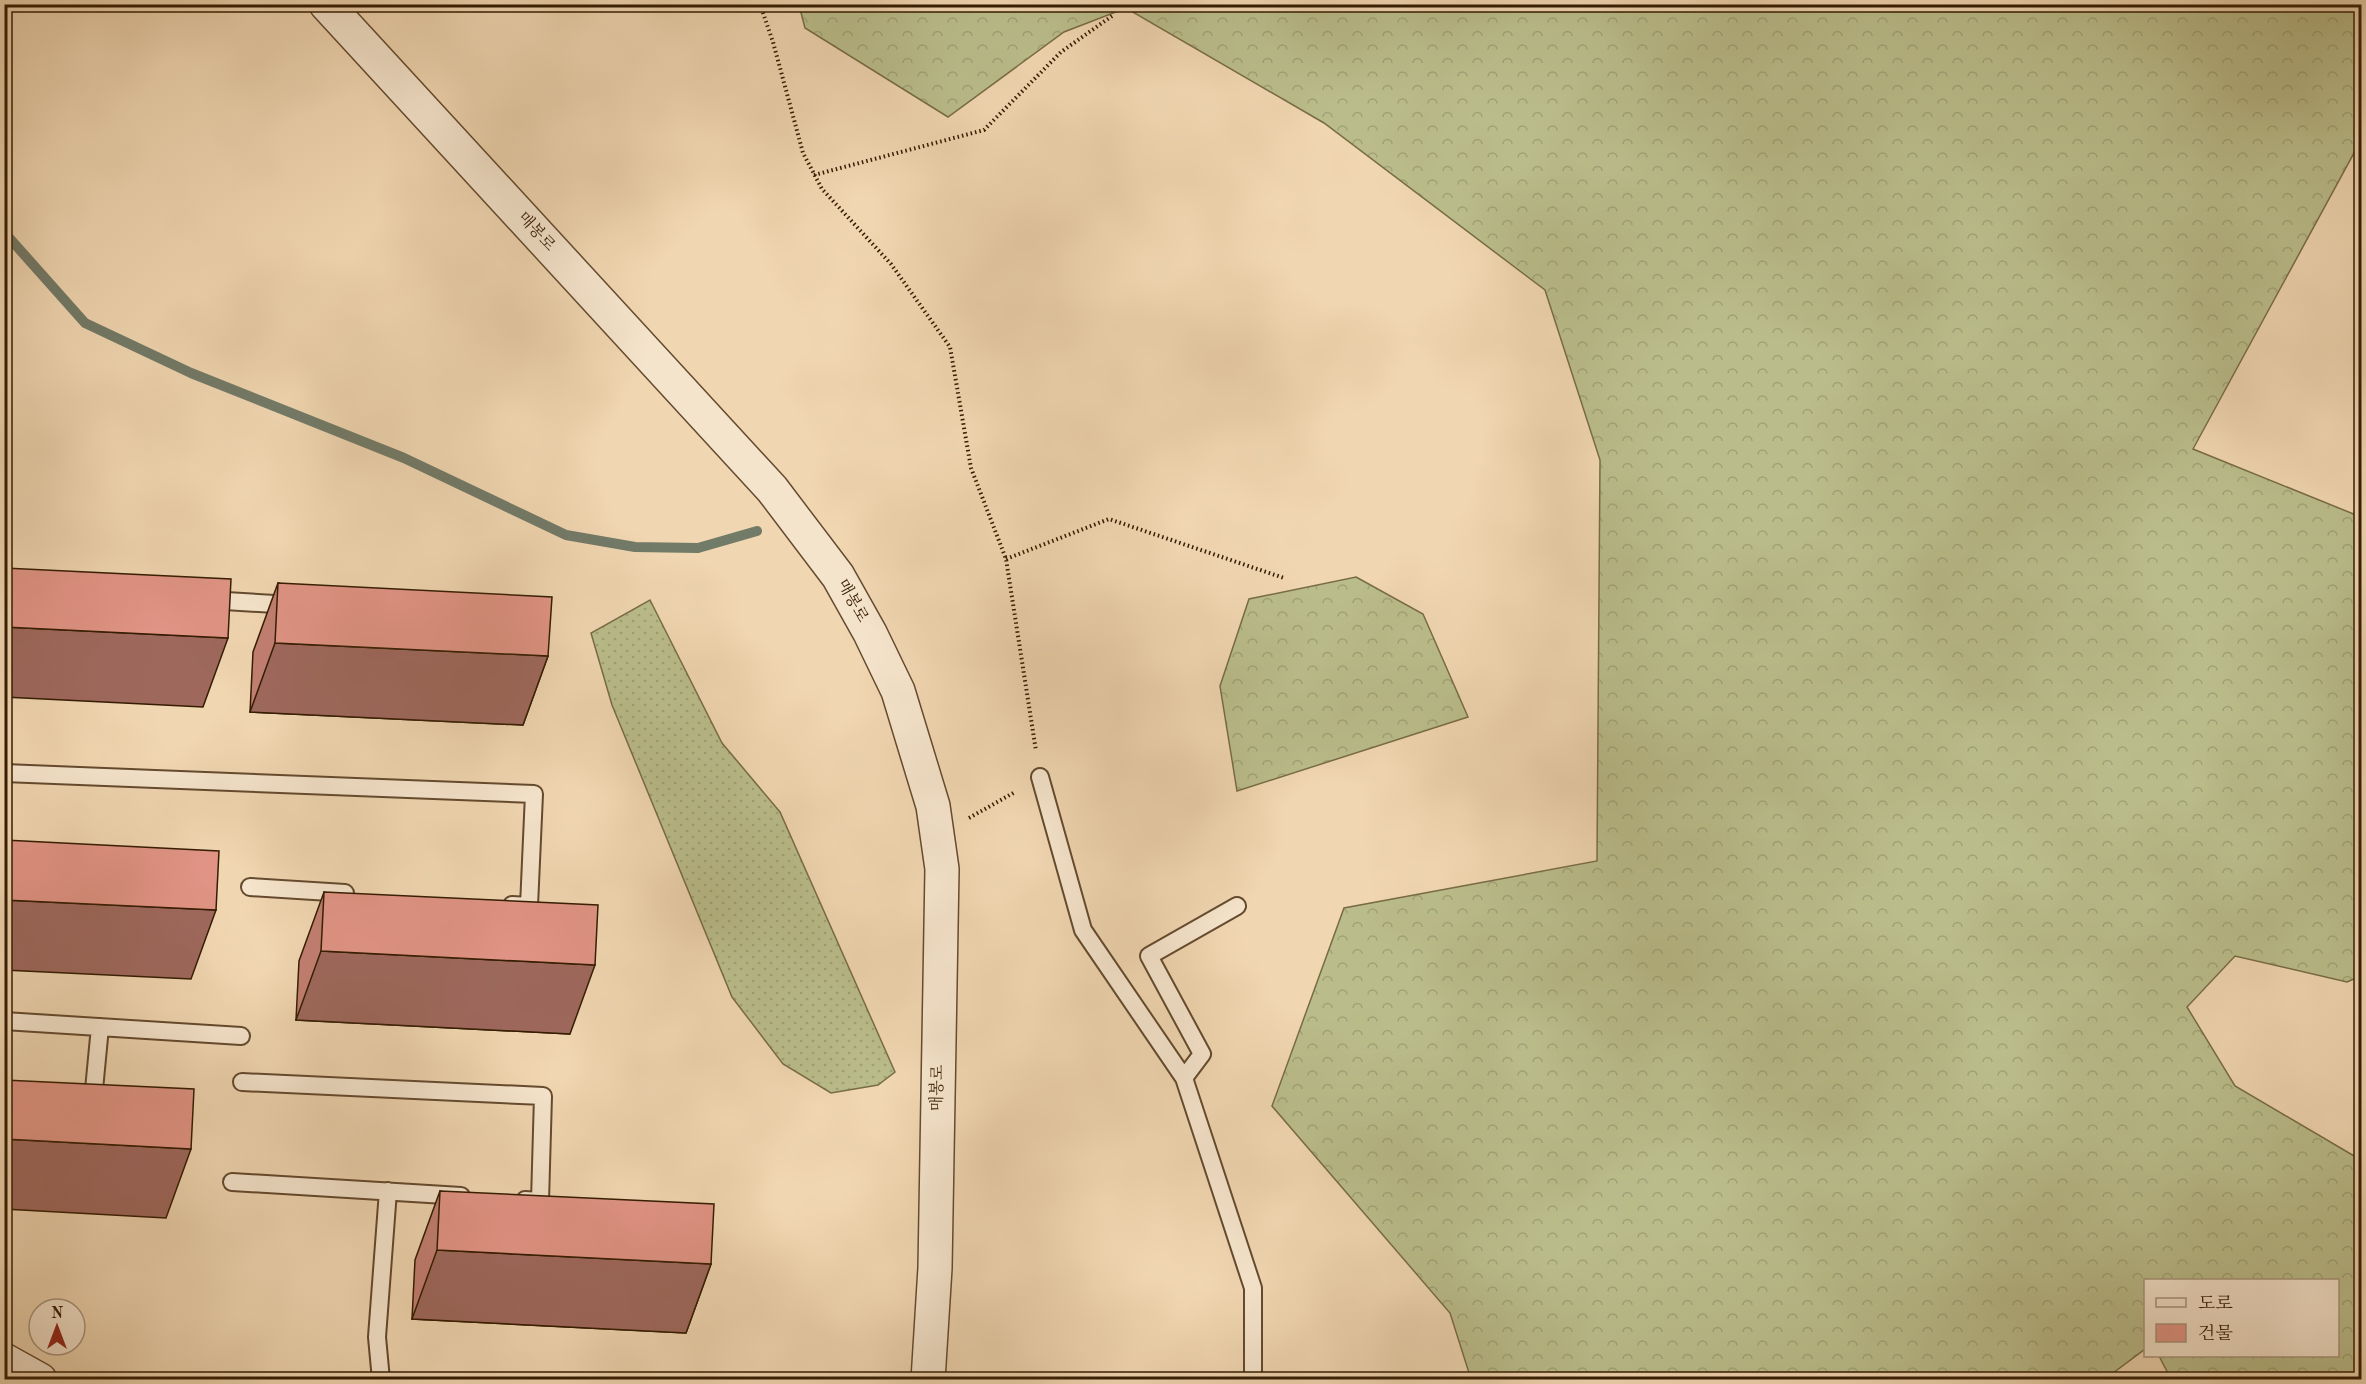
<svg xmlns="http://www.w3.org/2000/svg" width="2366" height="1384" viewBox="0 0 2366 1384" font-family="'Old Standard TT','Noto Serif KR',serif">
  <style>
    .grass { fill: url(#grass-dots); stroke: #786c46; stroke-width: 1.5 }
    .forest { fill: url(#forest-crowns); stroke: #786c46; stroke-width: 1.5 }
    .lines { fill: none; stroke-linecap: round; stroke-linejoin: round }
    .stream { stroke: #727a68; stroke-width: 10 }
    .service-casing { stroke: #644a2e; stroke-width: 20 }
    .minor-casing { stroke: #644a2e; stroke-width: 36 }
    .path { stroke: #351c02; stroke-width: 4; stroke-dasharray: 1.5 3; stroke-linecap: butt }
    .service { stroke: #f5e4cc; stroke-width: 16 }
    .minor { stroke: #f5e4cc; stroke-width: 33 }
    .wall { fill: #c27f72; stroke: #351c02; stroke-width: 1.5 }
    .shaded-wall { fill: #9e685d; stroke: #351c02; stroke-width: 1.5 }
    .building { fill: #e19485; stroke: #351c02; stroke-width: 1.5 }
    .labels { text-anchor: middle; dominant-baseline: central; stroke-width: 4.5; stroke-linejoin: round; paint-order: stroke }
    .street-label { font-size: 16px; fill: #351c02; stroke: #f5e4cc }
  </style>
  <defs>
    <pattern id="grass-dots" width="8" height="8" patternUnits="userSpaceOnUse" patternTransform="scale(1.5)"><rect width="8" height="8" fill="#babd8b"/><path d="M2 2h.1M6 6h.1" fill="none" stroke="#a0a276" stroke-width="1.8" stroke-linecap="round"/></pattern>
    <pattern id="forest-crowns" width="20" height="18" patternUnits="userSpaceOnUse" patternTransform="scale(1.5)"><rect width="20" height="18" fill="#babd8b"/><path d="M2 6a3 3 0 1 1 6 0M12 15a3 3 0 1 1 6 0" fill="none" stroke="#a0a276"/></pattern>
  </defs>
  <rect width="100%" height="100%" fill="#f0d6b1"/>
  <filter id="stains"><feTurbulence type="fractalNoise" baseFrequency=".00333" numOctaves="4"/><feColorMatrix values="0 0 0 0 .2 0 0 0 0 .09 0 0 0 0 .02 0 0 0 .5 -.17"/></filter>
  <radialGradient id="worn" r=".72"><stop offset=".6" stop-color="#630" stop-opacity="0"/><stop offset="1" stop-color="#630" stop-opacity=".3"/></radialGradient>
  <path class="grass" d="M650,600L722,743L780,812L895,1072L878,1085L831,1093L783,1064L732,997L612,705L591,633Z"/>
  <path class="forest" d="M799,5H2361V140L2193,449L2361,517V976L2347,982L2235,956L2187,1007L2235,1086L2361,1160V1379H2171L2159,1356H2338V1280H2146L2145,1349L2105,1379H1471L1450,1313L1272,1106L1344,908L1597,861L1600,460L1545,290L1324,123L1126,8L1064,32L948,117L805,28Z
    M1356,577L1423,614L1468,717L1237,791L1220,686L1249,599Z"/>
  <g class="lines">
    <path class="stream" d="M4,232L85,323L191,373L404,458L566,535L635,547L698,548L757,531"/>
    <defs>
      <path id="service" d="M209,600L291,605
        M4,773L534,794L529,906L512,905
        M1040,777L1083,930L1184,1078L1253,1288V1380
        M250,887L345,893
        M4,1021L241,1036
        M1184,1078L1202,1054L1149,956L1237,906
        M242,1082L543,1096L540,1201L525,1200
        M87,1100H93L100,1027
        M232,1182L461,1196
        M381,1380L377,1337L388,1191"/>
      <path id="minor" d="M326,4L772,489L838,576L870,633L898,691L933,806L942,869L935,1268L928,1380
        M4,1360L40,1380"/>
    </defs>
    <use href="#service" class="service-casing"/>
    <use href="#minor" class="minor-casing"/>
    <path class="path" d="M760,4L773,42L803,153L822,189L891,264L950,347L971,468L1006,559L1036,751
      M814,175L984,130L1061,52L1112,16
      M1006,559L1109,519L1284,578
      M969,818L1015,792"/>
    <use href="#service" class="service"/>
    <use href="#minor" class="minor"/>
  </g>
  <path class="wall" d="M278,583L548,656L523,725L250,712L253,652Z
    M324,892L570,1034L296,1020L299,961Z
    M440,1191L711,1264L686,1333L412,1319L415,1260Z"/>
  <path class="shaded-wall" d="M4,627L228,638L203,707L4,697Z
    M275,643L548,656L523,725L250,712Z
    M4,900L216,910L191,979L4,970Z
    M321,951L595,965L570,1034L296,1020Z
    M4,1139L191,1149L166,1218L4,1209Z
    M437,1250L711,1264L686,1333L412,1319Z"/>
  <path class="building" d="M4,568L231,579L228,638L4,627Z
    M278,583L552,597L548,656L275,643Z
    M4,840L219,851L216,910L4,900Z
    M324,892L598,905L595,965L321,951Z
    M4,1080L194,1089L191,1149L4,1139Z
    M440,1191L714,1204L711,1264L437,1250Z"/>
  <g class="labels">
    <g class="street-label">
      <text transform="translate(536 232) rotate(47)">매봉로</text>
      <text transform="translate(852 601) rotate(61)">매봉로</text>
      <text transform="translate(938 1088) rotate(-89)">매봉로</text>
    </g>
  </g>
  <rect width="2366" height="1384" fill="none" stroke="#f0d6b1" stroke-width="24"/>
  <rect x="6" y="6" width="2354" height="1372" fill="none" stroke="#351c02" stroke-width="3"/>
  <rect x="12" y="12" width="2342" height="1360" fill="none" stroke="#351c02" stroke-width="1.5"/>
  <rect x="2144" y="1279" width="195" height="78" fill="#f5e4cc" stroke="#a8947b" stroke-width="1.5"/>
  <rect x="2156" y="1298" width="30" height="9" fill="#f5e4cc" stroke="#a8947b" stroke-width="1.5"/>
  <text x="2198" y="1309" font-size="18" fill="#351c02">도로</text>
  <rect x="2156" y="1324" width="30" height="18" fill="#e19485" stroke="#a8947b" stroke-width="1.5"/>
  <text x="2198" y="1339" font-size="18" fill="#351c02">건물</text>
  <g transform="translate(57 1327)"><circle r="28" fill="#f5e4cc" stroke="#a8947b" stroke-width="1.5"/>
  <path d="M0-4.5L10 22L0 15L-10 22Z" fill="#8f2418"/>
  <text y="-9" font-size="16" font-weight="bold" text-anchor="middle" fill="#351c02">N</text>
  </g>
  <rect width="100%" height="100%" filter="url(#stains)"/>
  <rect width="100%" height="100%" fill="url(#worn)"/>
</svg>
